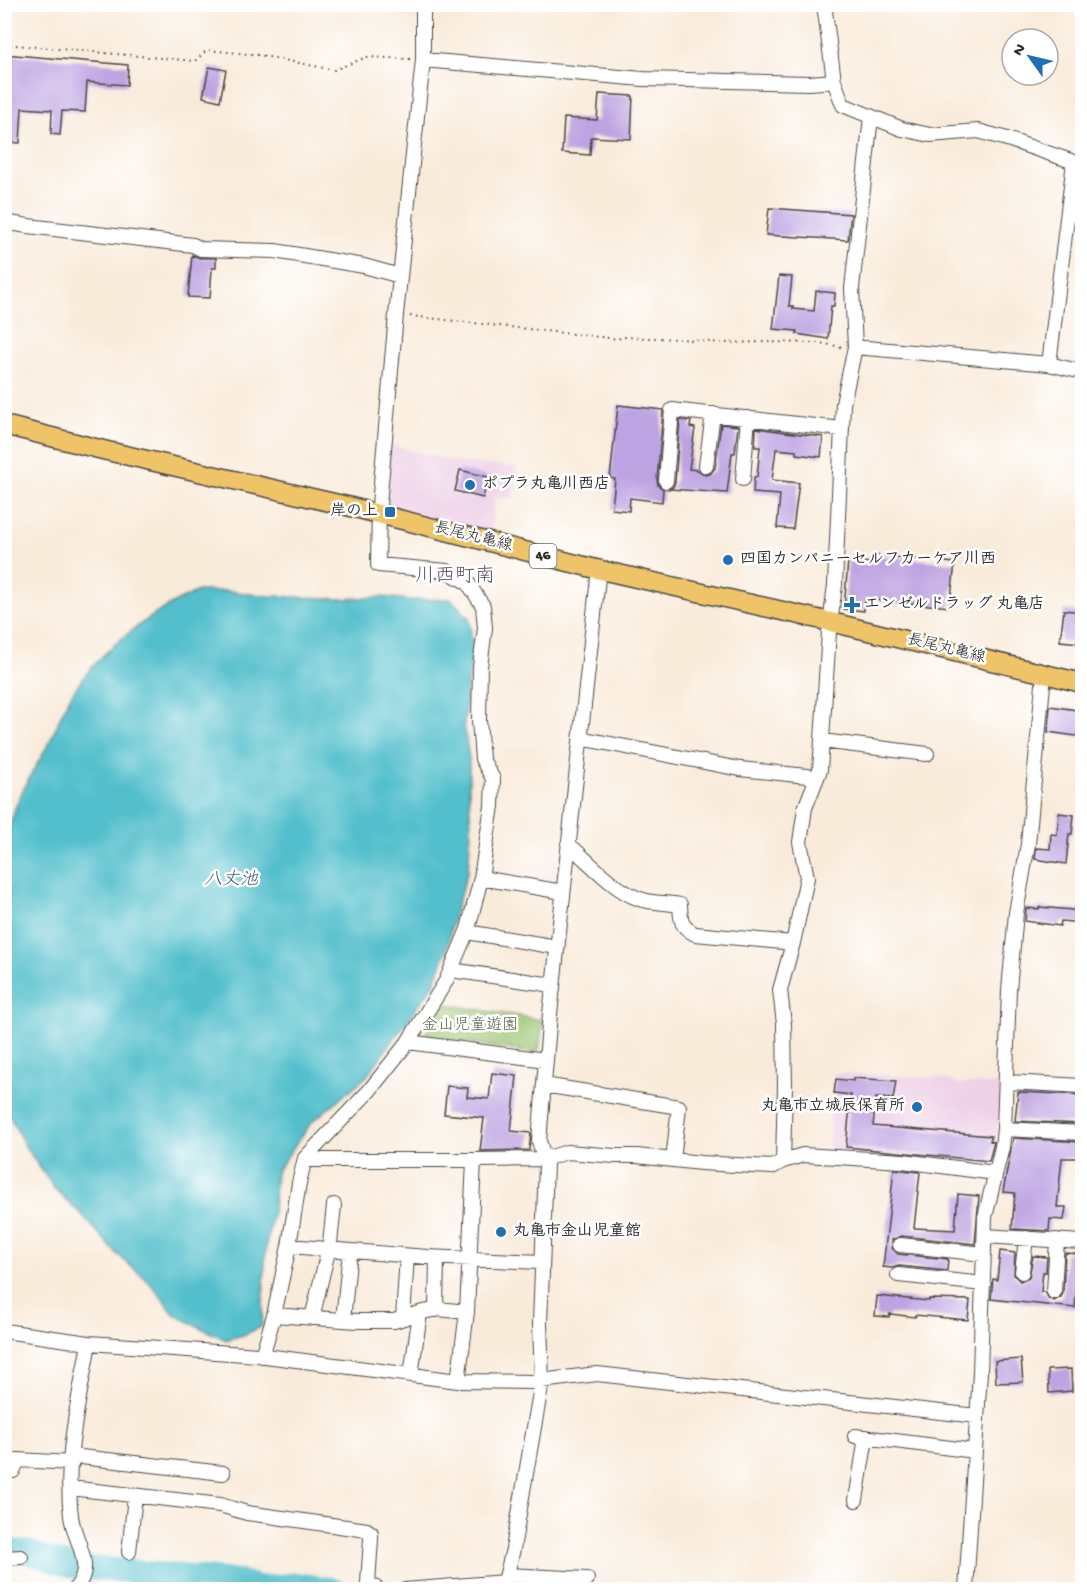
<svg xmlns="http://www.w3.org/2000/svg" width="1087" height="1594" viewBox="0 0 1087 1594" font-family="'Gochi Hand','Klee One',sans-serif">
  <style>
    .built { fill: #eed0e7 }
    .green { fill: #9bc571; stroke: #63784e; stroke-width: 1.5 }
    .water { fill: #53bfcc; stroke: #3f757c; stroke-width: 1.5 }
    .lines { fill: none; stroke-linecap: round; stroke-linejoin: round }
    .river { stroke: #53bfcc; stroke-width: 24 }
    .building { fill: #bea3e2 }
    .minor-casing { stroke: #4a4845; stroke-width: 16 }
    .major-casing { stroke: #4a4845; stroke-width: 21 }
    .path { stroke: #4a4845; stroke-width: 2; stroke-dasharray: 1.5 4.5; stroke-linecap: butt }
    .minor { stroke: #fff; stroke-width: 14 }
    .major { stroke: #efc469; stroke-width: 18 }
    .poi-dot { fill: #1f6fb2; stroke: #fff; stroke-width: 2 }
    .labels { text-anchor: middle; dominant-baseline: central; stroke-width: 5; stroke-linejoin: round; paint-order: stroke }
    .shield { fill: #fff; stroke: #6b6b6b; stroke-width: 1.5 }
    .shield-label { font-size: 15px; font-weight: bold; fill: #2b2b2b }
    .poi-label { font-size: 16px; font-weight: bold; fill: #2b2b2b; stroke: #fff; text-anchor: start }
    .street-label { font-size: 16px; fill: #2b2b2b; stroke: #fff }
    .park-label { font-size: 16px; fill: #526144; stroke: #fff }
    .water-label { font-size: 18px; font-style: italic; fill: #395f63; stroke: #fff }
    .quarter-label { font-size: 20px; fill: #5e556b; stroke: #fff }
  </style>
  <rect width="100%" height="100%" fill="#fff"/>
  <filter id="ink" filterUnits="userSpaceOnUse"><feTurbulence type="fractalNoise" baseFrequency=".0167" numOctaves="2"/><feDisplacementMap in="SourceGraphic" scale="12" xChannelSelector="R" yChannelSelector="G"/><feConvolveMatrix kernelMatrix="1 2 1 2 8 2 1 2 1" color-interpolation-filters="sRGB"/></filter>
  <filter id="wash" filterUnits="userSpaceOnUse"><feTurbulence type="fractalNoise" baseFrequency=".008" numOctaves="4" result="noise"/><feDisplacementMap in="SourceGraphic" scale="24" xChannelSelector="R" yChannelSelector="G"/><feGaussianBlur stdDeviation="1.35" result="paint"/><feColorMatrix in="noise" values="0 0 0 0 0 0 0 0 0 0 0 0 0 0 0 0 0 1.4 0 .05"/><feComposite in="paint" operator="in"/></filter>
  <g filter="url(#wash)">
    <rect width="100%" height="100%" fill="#f9ebda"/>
    <path class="built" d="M388,444L452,461L517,467L513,498L494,497L492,536L383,509Z
      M834,1073L941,1078L959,1084H999L1002,1090L994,1164L828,1151Z"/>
    <path class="green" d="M444,1004L543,1020L539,1050L533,1053L424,1036Z"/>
    <path class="water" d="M198,591H229L268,596L343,599L382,597L411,600L451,599L469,618L473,649L467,687L464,726L469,758V793L471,830L468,870L454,915L446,952L434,984L367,1076L311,1123L276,1172L273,1211L266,1246L262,1326L246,1334L226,1340L175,1315L150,1283L116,1253L85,1218L54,1188L26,1148L5,1107L4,852C7,842 8,831 11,821C19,793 35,768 49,743C57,728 61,712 70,697C98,651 149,613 198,591Z"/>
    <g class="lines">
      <path class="river" d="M4,1551L27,1552L70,1566L238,1581L262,1588L297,1584L336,1590"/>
    </g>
    <g id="blocks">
      <path class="building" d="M4,54L128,65L127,85L87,82L85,112L62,111L60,135L51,134L52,110L22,108L20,143L4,142Z
        M209,67L226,70L220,101L203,97Z
        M599,94L633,96L631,139L591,137L590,155L562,153L564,118L597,120Z
        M769,208L851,214L848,240L766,235Z
        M192,255L200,258H216V268H212L210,298L188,297Z
        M779,276L792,277L789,306H793V309L814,311L816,291L835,293L834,306H831L828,339L797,334V331L773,329Z
        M618,405L663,410L657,480L658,485L663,489L662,502L630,498L629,511L612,509L615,479L610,478Z
        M680,420L691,421L690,427L695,428L689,469L698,470L705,475L710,474L715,468L721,424L738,426L735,453H732L727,493L669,489L673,487L675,482Z
        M756,428L823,437L821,457L796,454V451L776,449L772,480L799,483L793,529L777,528L780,495L753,493L754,477H757L760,447H755Z
        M460,470L488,477L483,498L455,491Z
        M874,555L955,563L950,607L865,599L864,611L844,609L848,561L873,563Z
        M1064,610L1083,612L1080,643L1060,641Z
        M1050,706L1083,711V737L1048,732Z
        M1059,813L1074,815L1072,834H1069L1066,864L1035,859L1036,848L1050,849L1051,834L1057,835Z
        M1039,907L1083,911V923L1061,921L1060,926L1025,921L1026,908L1039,909Z
        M492,1073L517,1076L511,1131L531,1133L529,1150L480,1151L484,1118L444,1114L447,1086L468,1088L467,1097L489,1099Z
        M853,1078L896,1081L893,1099L876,1098L873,1126L991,1136L990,1141L994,1142L989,1161L846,1147L851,1095L834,1093L836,1079L853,1081Z
        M1018,1092L1083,1095V1124L1015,1121Z
        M1013,1138L1083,1142V1158H1062L1057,1207H1066L1064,1220L1050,1219L1049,1231L1012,1229L1015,1193L1003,1192Z
        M894,1169L920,1172L914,1228L955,1230L958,1194L979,1196L975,1244L901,1236L892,1240V1248L898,1254L948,1259L947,1271L899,1266L892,1268L883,1267Z
        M1000,1251L1015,1253L1014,1275L1020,1281L1029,1277L1033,1256L1047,1257L1046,1272H1043L1041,1292H1045L1049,1299L1054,1301L1061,1297L1063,1293L1065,1253L1079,1254L1075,1308L991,1299L993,1279L997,1280Z
        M877,1296L929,1301V1299L970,1300L968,1320L915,1315V1317L890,1314L889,1317L875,1316Z
        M1021,1359L1023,1382L996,1383L995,1361Z
        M1071,1369L1072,1391L1049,1393L1048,1370Z"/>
    </g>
  </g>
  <g filter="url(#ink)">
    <use href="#blocks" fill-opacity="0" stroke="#4a4845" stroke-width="1.5"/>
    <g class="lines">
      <defs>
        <path id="minor" d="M824,4L834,81L843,105L902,129L930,135L978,131L1007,139L1074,162L1049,364
          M423,60L643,79L810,83L834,81
          M4,222L28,226L193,245L201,249L275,251L364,266L400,276
          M855,347L1049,364L1082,372
          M706,466L713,414
          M743,479L748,418
          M666,481L672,410L842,429
          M580,738L740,769L816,777
          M822,741L927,754
          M568,844C591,863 617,895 647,901C658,903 669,903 680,905C681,921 680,926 695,934L793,943
          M481,878L563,892
          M467,932L557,947
          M451,970L553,985
          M408,1042L546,1060
          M1007,1082L1082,1086
          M544,1085L679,1107L673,1160
          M1004,1129L1082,1133
          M305,1160H474
          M783,1161L785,1087L784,1024L780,990L793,943L807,878L800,842L805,808L820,770L829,632L835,585L843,404L855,347L852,288L871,117
          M985,1236L1082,1242
          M900,1245L984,1254
          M289,1246L427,1257L541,1262
          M1022,1272L1026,1238
          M898,1275L984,1284
          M1054,1292L1057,1240
          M436,1310L437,1258
          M274,1315L357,1321H394L423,1312L438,1309L467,1312
          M312,1318L330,1243L334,1205
          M403,1318L407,1256
          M343,1320L350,1251
          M4,1331L89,1343L258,1355L458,1381L533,1382L597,1374L977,1416
          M262,1356L274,1315L289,1246L299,1183L305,1158L369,1091L408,1042L446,981L468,929L481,878L492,806L493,779L482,759L479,720L480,667L485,628L483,606L468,583L447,571L378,565L379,505L396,315L423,60V4
          M411,1375L420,1313
          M458,1381L467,1312L474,1160L545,1159L567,1152L615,1156H637L701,1163L772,1167L783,1161L803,1155L903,1161L995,1173
          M855,1436L975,1451
          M72,1456L223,1473
          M4,1470L13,1471L18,1460L72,1463
          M70,1488L220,1505L247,1513L367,1530L371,1533V1539L368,1583L379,1590
          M856,1500L866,1437
          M129,1552L135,1496
          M4,1558L21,1557
          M507,1575L587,1579
          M74,1590C97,1566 74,1542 71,1516C64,1459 79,1400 89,1343
          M405,1590L505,1582
          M503,1590L513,1549L542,1381L540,1323L546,1165L539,1141L550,1014L599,569
          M966,1590L980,1373L985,1217L1002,1147L1004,1129L1009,990L1016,913L1028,844L1044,674"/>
        <path id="major" d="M4,425L103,450L347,506L592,568L831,622L1082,683"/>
      </defs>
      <use href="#minor" class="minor-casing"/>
      <use href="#major" class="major-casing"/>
      <path class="path" d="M4,44L195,61L207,50L259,55L334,70L367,57L410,59
        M410,316L618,339L622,337L681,339L722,343L764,342L819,343L843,347"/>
      <use href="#minor" class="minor"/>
      <use href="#major" class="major"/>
    </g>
  </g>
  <g class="poi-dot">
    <circle cx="470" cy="485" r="6"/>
    <rect x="384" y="506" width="12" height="12" rx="3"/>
    <circle cx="728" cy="560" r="6"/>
    <path d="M849 596h6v6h6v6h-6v6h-6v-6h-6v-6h6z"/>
    <circle cx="917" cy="1107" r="6"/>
    <circle cx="501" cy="1232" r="6"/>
  </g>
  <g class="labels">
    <rect class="shield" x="529.5" y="544" width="27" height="24" rx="4.5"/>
    <g class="shield-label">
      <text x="543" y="556">46</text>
    </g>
    <g class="poi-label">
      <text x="482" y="485">ポプラ丸亀川西店</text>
      <text x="378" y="512" text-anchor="end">岸の上</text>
      <text x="740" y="560">四国カンパニーセルフカーケア川西</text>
      <text x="864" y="605">エンゼルドラッグ 丸亀店</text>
      <text x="905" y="1107" text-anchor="end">丸亀市立城辰保育所</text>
      <text x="513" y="1232">丸亀市金山児童館</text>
    </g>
    <g class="street-label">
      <text transform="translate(473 538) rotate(14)">長尾丸亀線</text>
      <text transform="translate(946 650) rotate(14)">長尾丸亀線</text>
    </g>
    <g class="park-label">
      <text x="470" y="1026">金山児童遊園</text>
    </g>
    <g class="water-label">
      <text x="231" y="880">八丈池</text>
    </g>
    <g class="quarter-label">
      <text x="455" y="577">川西町南</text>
    </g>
  </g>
  <rect width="1087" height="1594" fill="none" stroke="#fff" stroke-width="24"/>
  <g transform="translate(1030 57) rotate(304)"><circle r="28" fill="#ffffff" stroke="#aaaaaa" stroke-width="1.5"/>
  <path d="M0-4.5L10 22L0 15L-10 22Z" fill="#1f6fb2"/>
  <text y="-9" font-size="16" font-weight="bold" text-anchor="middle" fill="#2b2b2b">N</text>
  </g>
</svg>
